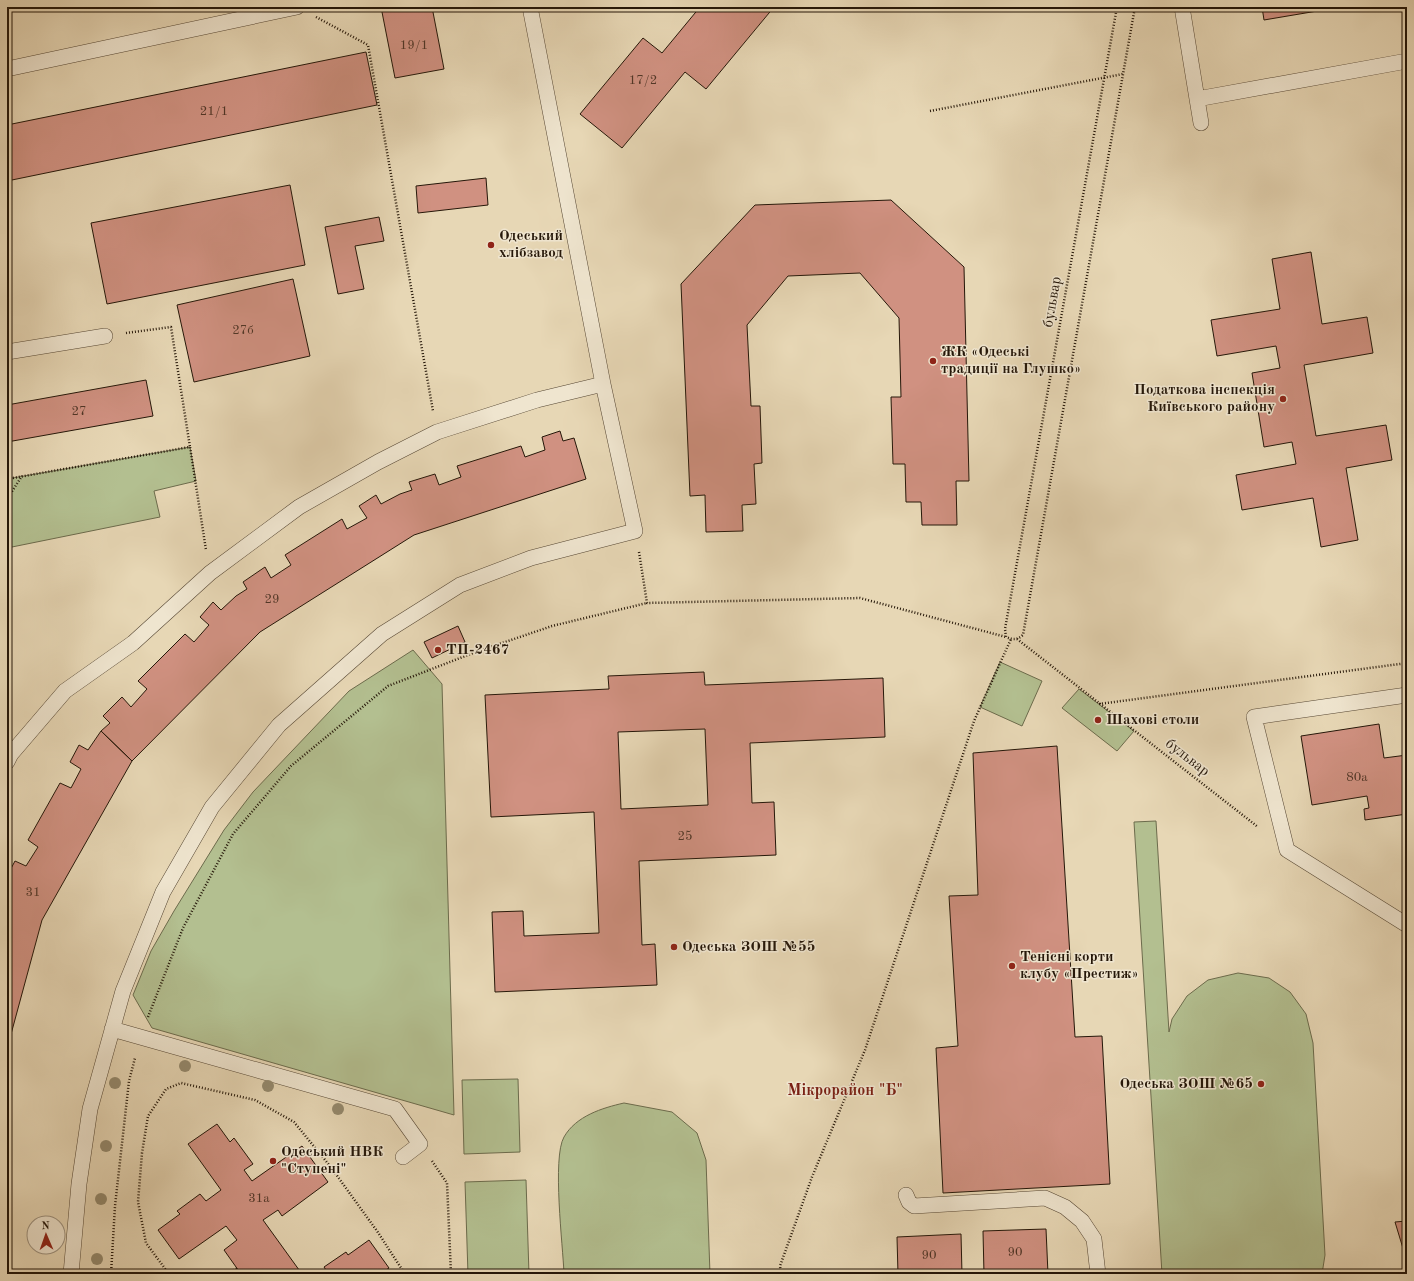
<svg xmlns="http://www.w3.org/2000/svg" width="1414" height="1281" viewBox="0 0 1414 1281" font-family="'Old Standard TT',serif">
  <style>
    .green { fill: #b3bf90; stroke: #6c6b4c }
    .building { fill: #d09181; stroke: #251709; fill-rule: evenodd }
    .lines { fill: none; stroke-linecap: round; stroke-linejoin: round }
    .lane-casing { stroke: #564734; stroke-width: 16 }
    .path { stroke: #251709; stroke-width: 2.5; stroke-dasharray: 1 2; stroke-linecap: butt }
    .lane { stroke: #efe5cf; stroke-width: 15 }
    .tree { fill: #94896d }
    .poi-dot { fill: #8f2418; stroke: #efe5cf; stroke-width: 1.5 }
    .labels { text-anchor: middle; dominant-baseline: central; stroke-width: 3; stroke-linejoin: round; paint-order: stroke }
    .number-label { font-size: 13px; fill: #503627 }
    .poi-label { font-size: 15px; font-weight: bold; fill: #251709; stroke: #efe5cf; text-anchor: start }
    .street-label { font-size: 15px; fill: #251709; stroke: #efe5cf }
    .neighbourhood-label { font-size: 16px; font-weight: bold; fill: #7a1f14; stroke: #efe5cf }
  </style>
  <rect width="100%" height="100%" fill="#e7d7b5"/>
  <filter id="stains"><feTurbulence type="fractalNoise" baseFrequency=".005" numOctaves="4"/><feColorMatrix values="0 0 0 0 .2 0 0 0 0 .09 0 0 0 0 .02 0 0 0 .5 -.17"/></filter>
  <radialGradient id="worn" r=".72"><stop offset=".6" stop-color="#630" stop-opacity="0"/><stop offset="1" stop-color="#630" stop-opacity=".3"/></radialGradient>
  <path class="green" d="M190,447L196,481L154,491L160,517L7,548V479Z
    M413,650L442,684L454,1115L152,1028L133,995L151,951L174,911L224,830L253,792L349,691Z
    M1000,662L1042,681L1022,726L980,707Z
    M1079,689L1134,731L1117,751L1062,708Z
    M1156,821L1169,1032L1172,1019L1187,996L1208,980L1238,973L1269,978L1290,992L1306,1014L1313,1043L1325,1255L1322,1274H1162L1134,822Z
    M518,1079L520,1152L464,1154L462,1080Z
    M624,1103L672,1112L697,1133L706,1160L710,1274H564C563,1246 552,1158 564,1137C576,1116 602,1108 624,1103Z
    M526,1180L529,1274H468L465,1182Z"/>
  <path class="building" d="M381,7H432L444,69L395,78Z
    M700,7H774L706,89L685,72L622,148L580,114L643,38L662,53Z
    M1262,7H1341L1264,20Z
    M366,52L377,105L7,181V125Z
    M486,178L488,205L418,213L416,186Z
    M290,185L305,265L107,304L91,223Z
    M891,200L964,267L969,481H956L957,525H922L921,502H906L905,464H893L891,397H901L899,318L860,273L788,276L747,325L751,406H760L762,463L754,464L756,504L742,505L743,531L706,532L705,495L690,496L681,284L755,205Z
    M379,217L384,241L355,246L364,289L338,294L325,227Z
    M1311,252L1322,324L1367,317L1373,353L1304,365L1316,436L1386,425L1392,460L1346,468L1358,540L1321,547L1313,498L1242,510L1236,475L1296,464L1292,442L1264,447L1252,373L1280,368L1276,346L1217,356L1211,320L1280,309L1272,259Z
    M293,279L310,356L194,382L177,305Z
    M146,380L153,416L7,442V405Z
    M560,431L563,441L574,438L586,479L414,535L260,632L132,761L101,731L110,723L103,716L122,697L131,707L147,689L138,681L185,634L194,642L209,625L200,617L213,602L221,610L236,596L247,589L243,582L265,567L271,578L291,565L285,555L342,519L347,529L367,518L359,506L376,495L381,504L400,494L412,490L409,482L435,474L439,485L461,477L457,466L521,446L525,457L545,450L542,437Z
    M458,626L465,642L432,658L424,642Z
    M704,672L705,685L883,678L885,737L750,743L752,803L774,802L776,855L639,861L642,945L655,944L657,985L495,992L492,912L523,911L524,936L599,933L594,812L491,817L485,695L609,689L608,676ZM705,729L708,805L621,809L618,732Z
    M1379,724L1384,758L1407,755V814L1365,820L1364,809L1369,808L1367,796L1312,805L1301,736Z
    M101,731L132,761L42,920L7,1049V895L11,888L7,886V876L15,861L26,866L38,847L28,840L60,783L71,788L81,769L70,762L79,745L88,750Z
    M1057,746L1075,1037L1102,1036L1110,1184L943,1193L936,1048L958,1046L949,896L978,895L973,753Z
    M217,1124L230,1142L234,1138L253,1164L244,1170L252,1181L302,1146L328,1182L282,1216L278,1210L263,1220L302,1274H241L224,1250L237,1240L226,1226L179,1259L158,1230L180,1214L177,1211L200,1194L206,1201L221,1190L188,1144Z
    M1407,1221V1255H1405L1395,1222Z
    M1046,1229L1048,1274H984L983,1231Z
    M961,1234L962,1274H898L897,1237Z
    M369,1240L389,1268L380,1274H321L326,1270L324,1267L346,1252L348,1255Z"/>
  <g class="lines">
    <defs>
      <path id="lane" d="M1182,7L1197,99L1407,61
        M7,69L297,7
        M1197,99L1201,123
        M7,352L105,336
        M1407,695L1254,717L1287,850L1407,925
        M7,762L11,754L65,691L133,643L210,573L299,507L378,462L437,432L537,400L603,384L530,7
        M112,1029L395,1109L420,1144L403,1157
        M906,1195L909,1202L914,1206L1045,1198L1065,1207L1082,1221L1094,1239L1098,1274
        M71,1274L79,1184L90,1109L123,991L163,892L212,807L279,725L382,634L460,585L531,558L635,531L603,384"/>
    </defs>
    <use href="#lane" class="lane-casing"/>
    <path class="path" d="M1117,7L1005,629L1006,637C1013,640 1017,640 1023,635L1135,7
      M316,17L368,45L433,411
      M930,111L1123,74
      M126,333L171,327L190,447
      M7,479L190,447L206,550
      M7,499L22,476
      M639,552L647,603L860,598L1006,637
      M1017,639L1258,827
      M1099,704L1407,663
      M148,1017L183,928L233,834L291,766L388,686L473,653L552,626L647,603
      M432,1161L447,1183L451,1274
      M111,1274L115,1206L129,1081L135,1058
      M169,1274L146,1243L138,1202L142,1153L148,1116L166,1089L181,1083L255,1100L294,1122L330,1166L377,1231L405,1274
      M225,1274L236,1269L240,1274
      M781,1274L780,1266L812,1177L865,1050L974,721L1011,639"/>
    <use href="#lane" class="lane"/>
  </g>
  <g class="tree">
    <circle cx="185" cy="1066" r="6"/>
    <circle cx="115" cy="1083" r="6"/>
    <circle cx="268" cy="1086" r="6"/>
    <circle cx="338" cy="1109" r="6"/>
    <circle cx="106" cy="1146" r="6"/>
    <circle cx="101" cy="1199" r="6"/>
    <circle cx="97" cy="1259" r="6"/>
  </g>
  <g class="poi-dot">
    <circle cx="491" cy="245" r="4"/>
    <circle cx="933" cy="361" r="4"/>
    <circle cx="1283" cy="399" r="4"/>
    <circle cx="438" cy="650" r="4"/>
    <circle cx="1098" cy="720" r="4"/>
    <circle cx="674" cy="947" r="4"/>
    <circle cx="1012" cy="966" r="4"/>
    <circle cx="1261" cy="1084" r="4"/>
    <circle cx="273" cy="1161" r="4"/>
  </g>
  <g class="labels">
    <g class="number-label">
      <text x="414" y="45">19/1</text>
      <text x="643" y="80">17/2</text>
      <text x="214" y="111">21/1</text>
      <text x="243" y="330">27б</text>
      <text x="79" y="411">27</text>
      <text x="272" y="599">29</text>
      <text x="1357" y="777">80а</text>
      <text x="685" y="836">25</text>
      <text x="33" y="892">31</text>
      <text x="259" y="1198">31а</text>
      <text x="1015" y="1252">90</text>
      <text x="929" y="1255">90</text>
    </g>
    <g class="poi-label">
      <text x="499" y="236">Одеський<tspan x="499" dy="17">хлібзавод</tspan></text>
      <text x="941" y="352">ЖК «Одеські<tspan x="941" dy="17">традиції на Глушко»</tspan></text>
      <text x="1275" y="390" text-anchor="end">Податкова інспекція<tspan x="1275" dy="17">Київського району</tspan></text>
      <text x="446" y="650">ТП-2467</text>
      <text x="1106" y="720">Шахові столи</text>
      <text x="682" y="947">Одеська ЗОШ №55</text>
      <text x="1020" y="957">Тенісні корти<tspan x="1020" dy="17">клубу «Престиж»</tspan></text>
      <text x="1253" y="1084" text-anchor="end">Одеська ЗОШ №65</text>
      <text x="281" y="1152">Одеський НВК<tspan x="281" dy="17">"Ступені"</tspan></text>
    </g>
    <g class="street-label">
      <text transform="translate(1053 302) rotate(-80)">бульвар</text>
      <text transform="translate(1187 758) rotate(38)">бульвар</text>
    </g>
    <g class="neighbourhood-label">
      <text x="845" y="1091">Мікрорайон "Б"</text>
    </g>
  </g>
  <rect width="1414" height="1281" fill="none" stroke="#e7d7b5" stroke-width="24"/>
  <rect x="8" y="8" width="1398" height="1265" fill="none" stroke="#251709" stroke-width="2"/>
  <rect x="12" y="12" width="1390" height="1257" fill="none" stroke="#251709"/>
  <g transform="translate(46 1235) rotate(358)"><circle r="19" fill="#efe5cf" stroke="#9e9380"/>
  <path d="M0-3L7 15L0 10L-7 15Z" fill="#8f2418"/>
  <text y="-6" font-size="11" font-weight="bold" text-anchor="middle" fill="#251709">N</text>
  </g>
  <rect width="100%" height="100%" filter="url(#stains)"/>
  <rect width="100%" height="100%" fill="url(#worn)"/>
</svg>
